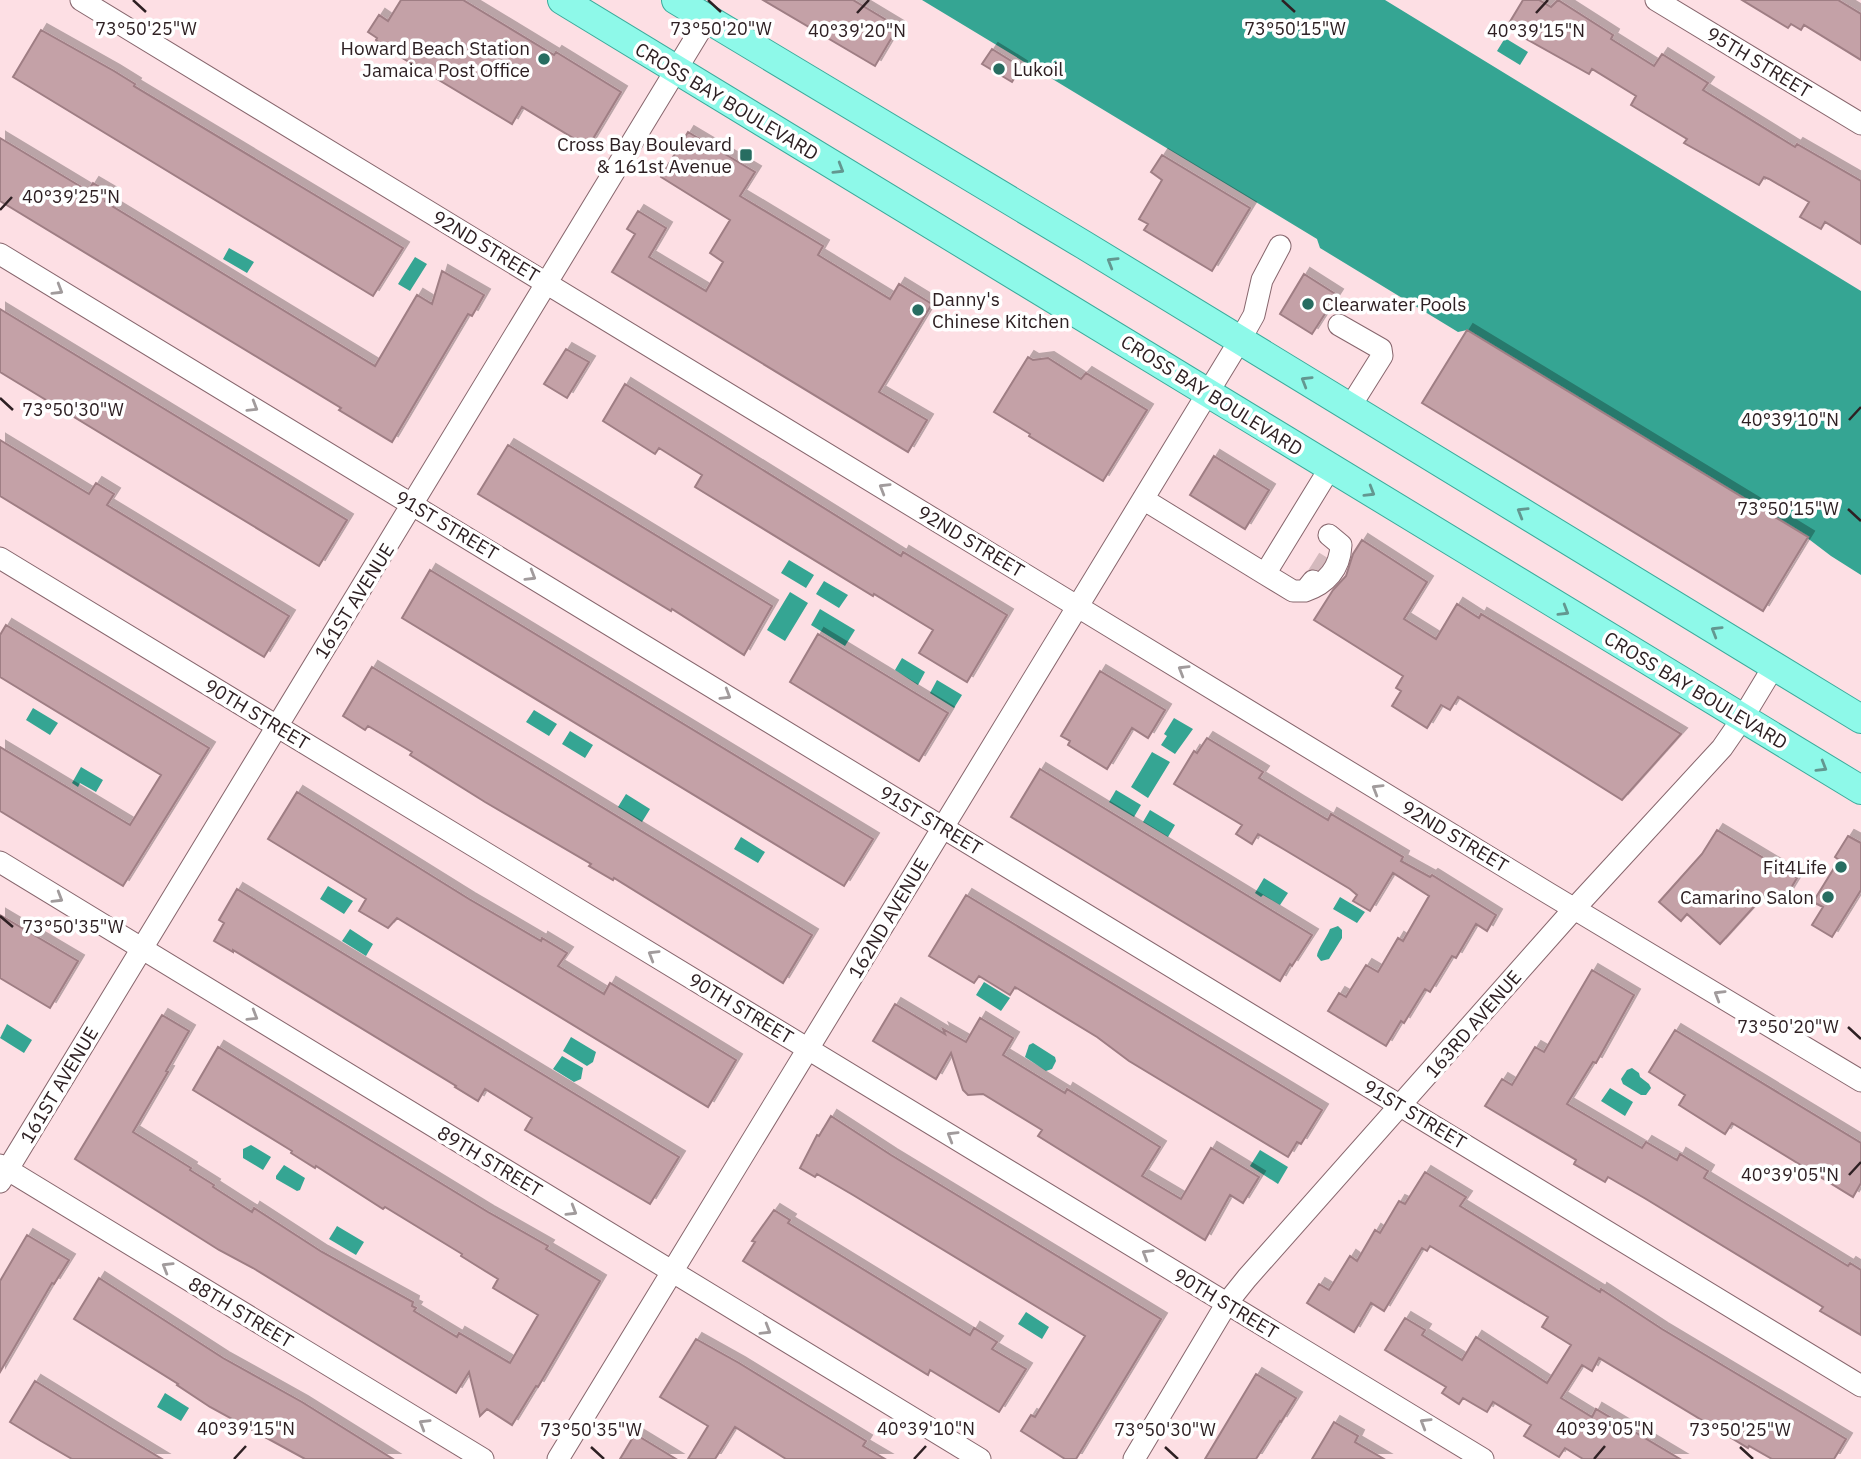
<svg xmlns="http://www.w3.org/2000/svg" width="1861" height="1459" viewBox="0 0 1861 1459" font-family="'IBM Plex Sans',sans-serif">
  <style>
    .water { fill: #35a593 }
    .building { fill: #c4a1a7; stroke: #9f7e84; stroke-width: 2; filter: url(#shadow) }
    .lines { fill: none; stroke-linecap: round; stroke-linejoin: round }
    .minor-tunnel { stroke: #d4b9bd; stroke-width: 21; stroke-dasharray: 21 10; stroke-linecap: butt }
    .minor-casing { stroke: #87666d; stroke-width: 23 }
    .major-casing { stroke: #3baa9b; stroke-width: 30 }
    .minor { stroke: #fff; stroke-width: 21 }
    .major { stroke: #8ef9e9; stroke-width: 28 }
    .oneway { stroke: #639790 }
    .oneway2 { stroke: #a19b9c }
    .ticks { fill: none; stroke: #2e2023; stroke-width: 2.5 }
    .poi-dot { fill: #276d61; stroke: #fff; stroke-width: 2.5 }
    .labels { text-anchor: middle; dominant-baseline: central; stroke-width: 7; stroke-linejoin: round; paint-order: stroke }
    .poi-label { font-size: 19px; fill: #2e2023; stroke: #fff; text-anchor: end }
    .street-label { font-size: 19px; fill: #2e2023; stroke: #fff }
    .ticks-label { font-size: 18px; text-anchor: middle; fill: #2e2023; stroke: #fff; stroke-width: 7; stroke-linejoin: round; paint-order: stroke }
  </style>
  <defs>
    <filter id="shadow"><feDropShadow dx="6" dy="-6" stdDeviation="0" flood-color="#0004"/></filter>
  </defs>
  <rect width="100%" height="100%" fill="#fddfe4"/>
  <path class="water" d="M922,0H1385L1861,291V575L1831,556L1806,537L1467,330L1458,332L1320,248L1317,239Z
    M1505,38L1528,52L1520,65L1497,51Z
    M229,248L254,262L247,273L223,259Z
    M415,257L427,264L410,291L398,284Z
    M789,560L814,575L806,588L781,573Z
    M824,581L848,595L839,608L816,594Z
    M790,592L808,603L785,641L767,630Z
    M820,609L855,630L845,646L811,625Z
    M902,658L925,672L918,685L895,670Z
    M937,680L962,695L954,708L930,693Z
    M33,708L58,723L50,735L26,720Z
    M534,710L557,724L549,736L526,722Z
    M1174,718L1193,729L1175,754L1161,745L1167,736L1164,734Z
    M570,731L593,745L585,758L562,744Z
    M1152,752L1170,762L1148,798L1131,787Z
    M81,767L103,780L96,792L80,783L78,787L72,783Z
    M1116,790L1141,805L1134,817L1109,802Z
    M626,794L650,809L642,822L618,807Z
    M1150,810L1175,825L1168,837L1143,822Z
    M741,837L765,852L758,863L734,849Z
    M1264,878L1288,893L1280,905L1263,895L1261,897L1255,893Z
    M328,886L353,901L344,914L320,899Z
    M1340,897L1365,912L1357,923L1333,909Z
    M1338,926L1342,930V938L1329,959L1321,961L1317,956C1317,950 1327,937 1330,929Z
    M350,929L373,944L366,956L342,941Z
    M984,982L1010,998L1001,1011L976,995Z
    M7,1024L32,1040L24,1053L0,1038Z
    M571,1037L596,1052L593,1062L587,1066L563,1051Z
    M1033,1043L1055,1057L1056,1061L1052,1069L1046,1071L1025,1057L1029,1045Z
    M562,1056L583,1068L581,1079L574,1082L553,1069Z
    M1632,1068L1639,1073L1640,1077L1649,1084L1651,1088L1646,1095H1641L1623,1084L1621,1079L1627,1070Z
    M1610,1088L1633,1102L1625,1116L1601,1101Z
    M251,1145L271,1157L263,1170L243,1158V1149Z
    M1260,1150L1288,1167L1278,1184L1250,1166Z
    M284,1165L305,1178L300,1190L297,1191L276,1179V1176Z
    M337,1226L364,1242L356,1255L329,1239Z
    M1026,1312L1049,1327L1042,1339L1018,1324Z
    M165,1393L189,1408L181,1421L157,1407Z"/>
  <path class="building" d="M401,0H463L554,55L556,52L621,92L588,147L522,107L512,124L384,47L376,40L377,38L368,32L379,15L388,21Z
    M763,0H853L898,27L875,66Z
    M1523,0H1539L1551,7L1558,0L1613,35L1611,39L1654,66L1662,54L1708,83L1703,90L1795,147L1797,144L1861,181V244L1825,222L1821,229L1800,217L1809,202L1769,179L1764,177L1759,185L1684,143L1687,139L1631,105L1636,96L1592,69L1589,74L1521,36L1522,33L1508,25Z
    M1742,0H1838L1861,14V60L1804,25L1801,30L1791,24L1788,28Z
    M41,30L114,71L135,84L134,86L403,248L373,296L13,77Z
    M992,49L1021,67L1012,82L982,64Z
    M688,132L755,172L740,196L823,246L818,255L890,299L899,284L932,304L879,392L927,420L908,452L612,272L635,234L627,229L638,211L666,228L649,257L706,291L723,262L710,253L730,220L661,177Z
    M0,138L88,191L93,183L110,193L105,201L107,203L375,366L417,295L432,304L442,271L484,295L472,316L468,314L392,442L339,410L341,408L0,201Z
    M1162,155L1250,208L1212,271L1144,230L1148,224L1139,219L1162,180L1151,172Z
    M1304,274L1337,295L1312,334L1280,314Z
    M0,309L347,520L319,566L0,372Z
    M1467,330L1808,537L1763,611L1422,403Z
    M566,349L589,362L567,398L544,384Z
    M1028,357L1033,360L1048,358L1081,379L1086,373L1147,410L1103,481L1029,436L1030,434L994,412Z
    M625,384L901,556L903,552L1007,615L967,682L919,653L933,630L874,594L873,596L695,487L702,475L659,448L655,454L603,421Z
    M0,440L89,494L96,483L114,494L107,505L289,616L264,657L0,496Z
    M508,445L772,606L744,655L672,609L671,611L478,494Z
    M1214,456L1269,490L1245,529L1190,495Z
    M1362,540L1427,582L1404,619L1436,639L1457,604L1479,618L1481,614L1681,734L1622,800L1458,697L1450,710L1441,705L1427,728L1392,706L1401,691L1396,688L1403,676L1314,620L1333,590L1346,576L1353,554Z
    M430,570L873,839L844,886L402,618Z
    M6,625L209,748L123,886L0,811V747L130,825L161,775L0,677V635Z
    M818,634L948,713L919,761L790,682Z
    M372,667L812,935L783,983L614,878L613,880L589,866L591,864L485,802L410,755L412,752L368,726L365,730L343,716Z
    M1100,671L1165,710L1148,738L1132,728L1107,769L1068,745L1070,741L1061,736Z
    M1207,738L1263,772L1259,778L1298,802L1328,820L1331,814L1403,857L1401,861L1430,877L1432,875L1496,915L1487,931L1476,924L1456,958L1452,956L1430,992L1425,989L1404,1023L1401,1021L1386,1046L1328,1011L1339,993L1346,997L1366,965L1378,972L1398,938L1403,941L1429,896L1393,873L1370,911L1353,901L1357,895L1350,889L1285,850L1258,834L1252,844L1236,834L1242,825L1174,784L1194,751L1197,753Z
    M1040,769L1312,935L1292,966L1290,964L1280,981L1011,817Z
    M297,792L469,899L541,941L542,938L567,953L558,966L604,994L610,983L736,1060L708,1107L397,918L388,928L359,911L366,899L268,839Z
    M1717,830L1797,878L1785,898L1770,889L1720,944L1687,914L1681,921L1659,902L1702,854Z
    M1848,836L1861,843V890L1832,937L1812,925L1823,907L1813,902L1839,860L1835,857Z
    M237,889L679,1157L650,1204L525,1130L532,1118L485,1089L478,1101L455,1087L456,1086L233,950V952L214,941L224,923L219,920Z
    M966,895L1322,1110L1301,1144L1297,1142L1288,1157L1129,1061L1097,1037L1015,987L1010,995L979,976L974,983L929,956Z
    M0,915L78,961L50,1008L0,978Z
    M1592,970L1634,995L1596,1063L1593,1062L1567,1104L1642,1148L1646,1142L1677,1160L1680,1154L1708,1171L1704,1178L1848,1266L1850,1263L1861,1270V1335L1820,1311L1823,1307L1646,1199L1608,1177L1605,1182L1574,1164L1576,1160L1485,1106L1502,1079L1512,1085L1535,1047L1544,1052Z
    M895,1004L945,1034L943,1029L966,1042L980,1018L1013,1038L1003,1055L1065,1093L1067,1089L1160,1147L1142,1176L1181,1199L1211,1148L1259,1177L1243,1203L1230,1195L1205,1240L1038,1136L1042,1130L983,1094L968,1095L963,1090L951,1053L936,1079L873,1041Z
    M162,1015L189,1031L166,1071L168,1072L133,1132L191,1168L190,1170L214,1185L213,1187L252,1212L254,1208L322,1252L413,1302L412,1306L416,1308L414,1311L457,1337L459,1333L510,1363L538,1315L493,1288L498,1279L461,1256L462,1254L385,1207L383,1209L316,1166L315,1168L291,1153L292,1151L193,1090L218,1047L488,1212L548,1246L546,1249L600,1281L538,1387L536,1386L512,1425L487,1409L480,1416L469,1372L456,1393L253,1268L219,1250L75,1159Z
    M1675,1030L1861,1143V1183L1853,1197L1732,1123L1725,1134L1679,1105L1685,1095L1649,1072Z
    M831,1116L891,1155L1161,1319L1076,1459H1065L1021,1431L1031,1415L1035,1417L1085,1336L853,1195L817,1174L815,1177L800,1168L817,1135L819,1136Z
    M1425,1172L1466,1197L1460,1206L1600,1292L1601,1289L1662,1329L1846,1439L1834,1459H1772L1749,1446L1748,1448L1599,1358L1592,1371L1582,1365L1561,1398L1592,1417L1596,1409L1680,1459H1583L1565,1448L1559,1457L1524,1436L1531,1425L1493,1402L1487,1412L1463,1398L1459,1404L1442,1393L1446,1387L1385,1350L1405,1318L1425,1330L1422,1335L1462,1360L1476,1337L1547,1383L1571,1345L1542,1327L1548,1317L1430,1246L1427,1251L1422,1248L1384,1311L1371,1303L1354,1332L1307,1303L1319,1284L1329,1290L1350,1256L1357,1261L1375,1230L1380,1233L1399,1201L1405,1204Z
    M774,1210L790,1220L788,1223L970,1335L974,1328L997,1342L992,1349L1026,1369L999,1412L930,1370L928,1375L743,1261L755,1242L752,1241Z
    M27,1235L69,1260L54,1284L52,1283L0,1372V1281Z
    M99,1278L223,1358L302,1402L393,1459H305L210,1407L177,1385L178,1384L74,1319Z
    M696,1339L739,1363L866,1441L863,1446L885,1459H786L735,1427L715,1459H688L708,1426L660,1397Z
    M1256,1374L1296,1398L1281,1422L1280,1421L1256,1459H1205Z
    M35,1381L111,1428L162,1459H72L41,1441L10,1422Z
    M1334,1422L1358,1436L1355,1442L1384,1459H1312Z
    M635,1434L676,1459H620Z"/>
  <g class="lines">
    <path class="minor-tunnel" d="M1317,576L1332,552"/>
    <defs>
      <path id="minor" d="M81,0L1548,893L1861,1081
        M1656,0L1861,124
        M0,254L1861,1386
        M1339,325L1381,349L1382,356L1350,407
        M1143,499L1265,574L1330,468
        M0,558L1483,1459
        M1265,574L1293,591H1305L1313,581
        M1305,591C1326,584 1340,569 1341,545L1329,535
        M0,862L980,1459
        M0,1165L483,1459
        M0,1182L707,19
        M558,1459L1240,340L1254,315L1262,280L1280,246
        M1134,1459L1227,1303L1247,1278L1574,909L1722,748L1742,719L1774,666"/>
      <path id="major" d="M562,0L1861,790
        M676,0L1084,245L1861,719"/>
    </defs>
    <use href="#minor" class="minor-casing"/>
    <use href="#major" class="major-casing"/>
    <use href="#minor" class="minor"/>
    <use href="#major" class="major"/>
  </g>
  <defs><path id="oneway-chevron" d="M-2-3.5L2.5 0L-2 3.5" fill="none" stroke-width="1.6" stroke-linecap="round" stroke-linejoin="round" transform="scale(1.75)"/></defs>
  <g class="oneway">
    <use href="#oneway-chevron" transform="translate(839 169) rotate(31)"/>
    <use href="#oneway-chevron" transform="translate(1112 262) rotate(-149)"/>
    <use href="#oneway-chevron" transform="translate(1306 381) rotate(-149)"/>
    <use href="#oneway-chevron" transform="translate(1370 492) rotate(31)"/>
    <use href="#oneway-chevron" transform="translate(1522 512) rotate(-149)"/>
    <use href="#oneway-chevron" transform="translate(1564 611) rotate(31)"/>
    <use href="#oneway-chevron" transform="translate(1716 631) rotate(-149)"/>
    <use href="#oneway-chevron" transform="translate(1822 767) rotate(31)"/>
  </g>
  <g class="oneway2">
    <use href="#oneway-chevron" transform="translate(58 290) rotate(31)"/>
    <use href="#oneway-chevron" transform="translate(253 407) rotate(31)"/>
    <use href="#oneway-chevron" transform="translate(884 488) rotate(-149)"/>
    <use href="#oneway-chevron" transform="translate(531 576) rotate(31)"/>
    <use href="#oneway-chevron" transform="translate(1183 670) rotate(-149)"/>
    <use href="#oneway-chevron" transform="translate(726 695) rotate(31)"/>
    <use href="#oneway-chevron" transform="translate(1377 789) rotate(-149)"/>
    <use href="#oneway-chevron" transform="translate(58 898) rotate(31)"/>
    <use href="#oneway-chevron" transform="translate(653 955) rotate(-149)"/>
    <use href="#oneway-chevron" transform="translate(1719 995) rotate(-149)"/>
    <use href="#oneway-chevron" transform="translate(253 1016) rotate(31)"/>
    <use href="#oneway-chevron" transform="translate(952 1136) rotate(-149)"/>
    <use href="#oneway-chevron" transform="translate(572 1211) rotate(31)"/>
    <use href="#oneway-chevron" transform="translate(1147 1254) rotate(-149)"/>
    <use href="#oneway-chevron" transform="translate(167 1267) rotate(-149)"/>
    <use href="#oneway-chevron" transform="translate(766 1330) rotate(31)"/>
    <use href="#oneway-chevron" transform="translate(1425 1423) rotate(-149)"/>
    <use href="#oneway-chevron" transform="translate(424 1424) rotate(-149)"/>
  </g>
  <path class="ticks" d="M133,0L146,12M708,0L721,12M1282,0L1295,12M857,13L869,0M1536,13L1548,0M0,210L12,197M0,398L13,410M1849,420L1861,407M1848,509L1861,521M0,916L13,927M1848,1027L1861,1039M1849,1175L1861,1162M591,1447L604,1459M1165,1447L1178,1459M1740,1447L1753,1459M234,1459L246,1446M914,1459L926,1446M1594,1459L1605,1446"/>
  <g class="poi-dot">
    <circle cx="544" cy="59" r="7"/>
    <circle cx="999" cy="69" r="7"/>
    <rect x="739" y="148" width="14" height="14" rx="3.5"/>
    <circle cx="1308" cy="304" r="7"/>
    <circle cx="918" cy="310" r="7"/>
    <circle cx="1841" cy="867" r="7"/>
    <circle cx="1828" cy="897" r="7"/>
  </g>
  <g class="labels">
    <g class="poi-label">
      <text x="530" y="48">Howard Beach Station<tspan x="530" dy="22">Jamaica Post Office</tspan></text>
      <text x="1013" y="69" text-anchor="start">Lukoil</text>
      <text x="732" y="144">Cross Bay Boulevard<tspan x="732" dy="22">&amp; 161st Avenue</tspan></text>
      <text x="932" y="299" text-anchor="start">Danny's<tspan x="932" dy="22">Chinese Kitchen</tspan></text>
      <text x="1322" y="304" text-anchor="start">Clearwater Pools</text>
      <text x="1827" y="867">Fit4Life</text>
      <text x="1814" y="897">Camarino Salon</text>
    </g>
    <g class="street-label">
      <text transform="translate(1759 62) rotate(31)">95TH STREET</text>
      <text transform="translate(727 101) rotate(31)">CROSS BAY BOULEVARD</text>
      <text transform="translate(486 246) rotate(31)">92ND STREET</text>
      <text transform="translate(1212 395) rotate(32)">CROSS BAY BOULEVARD</text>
      <text transform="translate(447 525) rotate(31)">91ST STREET</text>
      <text transform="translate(971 541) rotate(31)">92ND STREET</text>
      <text transform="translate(354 601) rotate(-58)">161ST AVENUE</text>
      <text transform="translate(1696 690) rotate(31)">CROSS BAY BOULEVARD</text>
      <text transform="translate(257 714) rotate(31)">90TH STREET</text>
      <text transform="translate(931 820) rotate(31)">91ST STREET</text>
      <text transform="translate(1455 836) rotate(31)">92ND STREET</text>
      <text transform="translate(888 918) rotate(-59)">162ND AVENUE</text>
      <text transform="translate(741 1008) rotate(31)">90TH STREET</text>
      <text transform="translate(1473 1024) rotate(-49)">163RD AVENUE</text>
      <text transform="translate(59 1085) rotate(-59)">161ST AVENUE</text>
      <text transform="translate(1415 1114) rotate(31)">91ST STREET</text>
      <text transform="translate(490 1161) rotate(31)">89TH STREET</text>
      <text transform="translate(1226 1303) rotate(31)">90TH STREET</text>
      <text transform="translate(241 1312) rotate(31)">88TH STREET</text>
    </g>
  </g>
  <g class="ticks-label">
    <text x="146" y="35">73°50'25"W</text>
    <text x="721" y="35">73°50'20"W</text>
    <text x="1295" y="35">73°50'15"W</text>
    <text x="857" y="37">40°39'20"N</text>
    <text x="1536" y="37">40°39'15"N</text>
    <text x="71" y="203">40°39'25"N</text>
    <text x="73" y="416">73°50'30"W</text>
    <text x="1790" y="426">40°39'10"N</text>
    <text x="1788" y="515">73°50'15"W</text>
    <text x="73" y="933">73°50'35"W</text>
    <text x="1788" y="1033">73°50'20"W</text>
    <text x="1790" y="1181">40°39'05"N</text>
    <text x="246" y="1435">40°39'15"N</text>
    <text x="926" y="1435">40°39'10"N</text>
    <text x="1605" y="1435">40°39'05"N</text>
    <text x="591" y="1436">73°50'35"W</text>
    <text x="1165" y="1436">73°50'30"W</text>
    <text x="1740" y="1436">73°50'25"W</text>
  </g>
</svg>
